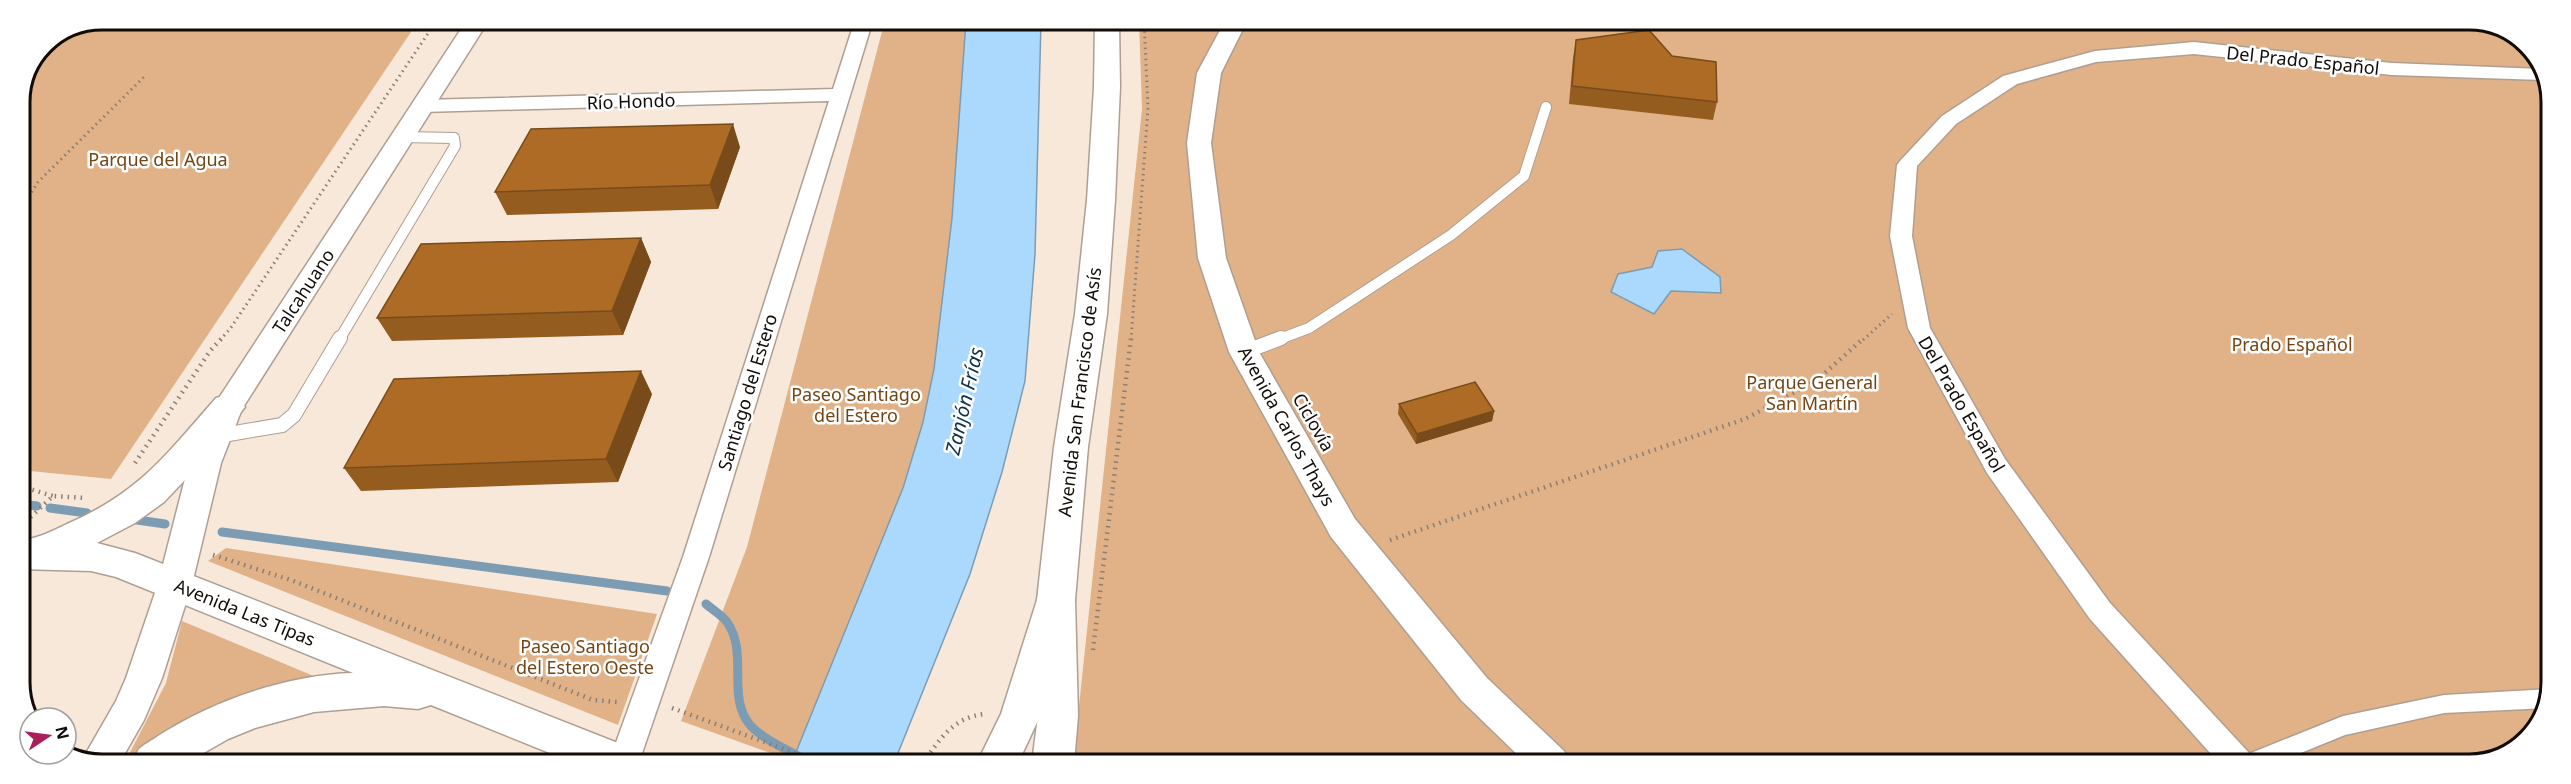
<svg xmlns="http://www.w3.org/2000/svg" width="2571" height="784" viewBox="0 0 2571 784" font-family="'Noto Sans',sans-serif">
  <style>
    .green { fill: #e1b288 }
    .water { fill: #aad9fd; stroke: #7c9cb3; stroke-width: 1.5 }
    .lines { fill: none; stroke-linecap: round; stroke-linejoin: round }
    .stream { stroke: #7c9cb3; stroke-width: 9 }
    .service-far1-casing { stroke: #ae9f92; stroke-width: 12 }
    .service-casing { stroke: #ae9f92; stroke-width: 16 }
    .pedestrian-casing { stroke: #ae9f92; stroke-width: 3 }
    .minor-casing { stroke: #ae9f92; stroke-width: 3 }
    .tertiary-casing { stroke: #ae9f92; stroke-width: 3 }
    .primary-casing { stroke: #ae9f92; stroke-width: 3 }
    .trunk-casing { stroke: #ae9f92; stroke-width: 3 }
    .path-far1 { stroke: #8a7f75; stroke-width: 3; stroke-dasharray: 1.5 4; stroke-linecap: butt }
    .path { stroke: #8a7f75; stroke-width: 4.5; stroke-dasharray: 1.5 5; stroke-linecap: butt }
    .service-far1 { stroke: #fff; stroke-width: 10 }
    .service { stroke: #fff; stroke-width: 14 }
    .pedestrian { fill: #fff; fill-rule: evenodd }
    .minor { fill: #fff; fill-rule: evenodd }
    .tertiary { fill: #fff; fill-rule: evenodd }
    .primary { fill: #fff; fill-rule: evenodd }
    .trunk { fill: #fff; fill-rule: evenodd }
    .wall { fill: #955c20 }
    .shaded-wall { fill: #794b1a }
    .building { fill: #ad6b25; stroke: #794b1a; stroke-width: 1.5 }
    .labels { text-anchor: middle; dominant-baseline: central; stroke-width: 5; stroke-linejoin: round; paint-order: stroke }
    .street-label { font-size: 18px; fill: #110c07; stroke: #fff }
    .park-label { font-size: 18px; fill: #734513; stroke: #fff }
    .water-label { font-size: 20px; font-style: italic; fill: #0e324a; stroke: #fff }
    .rim { fill: none; stroke: #110c07; stroke-width: 3 }
  </style>
  <rect width="100%" height="100%" fill="#f8e8da"/>
  <path class="green" d="M102,20H419L111,479L20,470V102L44,44Z
    M885,20L966,21L952,218L934,369L923,422L903,488L793,761L681,721L747,547Z
    M1139,21L2490,22L2534,52L2551,97L2549,703L2519,748L2469,764L1073,763L1142,109Z
    M226,548L657,614L618,725L208,561Z
    M182,621L316,677L170,735L130,762H125L166,683Z"/>
  <path class="water" d="M966,21H1041L1035,254L1025,381L1002,472L970,574L894,763L792,762L903,488L923,422L934,369L952,218Z
    M1682,249L1720,277L1721,293L1671,291L1654,314L1611,292L1618,274L1652,267L1658,251Z"/>
  <g class="lines">
    <path class="stream" d="M20,504L37,506
      M50,508L87,513
      M130,519L165,524
      M222,532L667,591
      M706,604C713,610 722,615 727,622C749,653 726,696 750,725C765,741 787,749 805,760"/>
    <defs>
      <path id="service-far1" d="M339,340L455,146L454,138L402,137
        M1277,340L1309,328L1451,235L1524,176L1546,107"/>
      <path id="service" d="M1244,352L1281,338
        M217,436L282,425L294,415L340,338"/>
      <path id="pedestrian" d="M2549,689V703L2546,708L2444,713L2345,735L2274,764H2238L2241,757L2343,716L2444,695Z"/>
      <path id="minor" d="M855,20H873L709,557L639,762H609L683,557L829,101L422,112L415,110L412,106L415,102L422,100L833,89Z
        M2194,42L2392,63L2541,69L2545,80L2392,75L2194,54L2096,62L2017,84L1956,124L1917,166L1912,236L1930,328L2005,459L2110,603L2250,754L2254,764H2220L2090,619L1987,473L1908,328L1890,236L1897,165L1900,161L1942,116L2003,76L2095,51Z"/>
      <path id="tertiary" d="M467,20H489L242,409L221,463L192,584L162,678L144,720L120,762H81L116,701L126,678L158,584L189,463L213,407Z
        M1225,21H1247L1221,73L1211,143L1226,258L1259,352L1355,519L1487,678L1564,751L1570,763H1526L1461,700L1331,537L1229,352L1198,258L1187,143L1197,73Z"/>
      <path id="primary" d="M1095,21H1119L1120,87L1115,200L1107,314L1088,447L1075,600L1078,716L1074,763H1032L1038,716L1037,600L1054,447L1075,314L1087,200L1094,87Z"/>
      <path id="trunk" d="M228,395L240,398L245,407L201,463L164,502L135,523L97,543L135,553L633,749L639,762H572L431,705L418,709L384,706L314,712L255,728L228,739L188,762H134C135,758 137,752 139,749C144,744 153,740 158,736C214,700 287,675 353,673L116,577L91,571L20,569V540C35,540 52,531 67,524C139,493 166,455 216,398Z
        M1056,585L1069,589L1075,600L1040,716L1018,763H977L1001,714L1037,600L1043,589Z"/>
    </defs>
    <use href="#service-far1" class="service-far1-casing"/>
    <use href="#service" class="service-casing"/>
    <use href="#pedestrian" class="pedestrian-casing"/>
    <use href="#minor" class="minor-casing"/>
    <use href="#tertiary" class="tertiary-casing"/>
    <use href="#primary" class="primary-casing"/>
    <use href="#trunk" class="trunk-casing"/>
    <path class="path-far1" d="M20,211L38,182L144,77
      M220,340L230,329L437,20
      M1131,340L1148,108L1144,21
      M1863,340L1892,314"/>
    <path class="path" d="M135,463L210,351L222,338
      M20,486L53,496
      M21,526L53,496L86,498
      M1390,540L1745,419L1817,380L1864,338
      M213,555L291,580L593,700L617,702
      M1093,650L1131,338
      M672,708L819,762
      M923,763C940,739 954,716 986,714"/>
    <use href="#service-far1" class="service-far1"/>
    <use href="#service" class="service"/>
    <use href="#pedestrian" class="pedestrian"/>
    <use href="#minor" class="minor"/>
    <use href="#tertiary" class="tertiary"/>
    <use href="#primary" class="primary"/>
    <use href="#trunk" class="trunk"/>
  </g>
  <path class="wall" d="M1576,40L1672,56L1717,102L1713,120L1569,104L1573,58Z
    M740,147L718,209L507,215L495,192Z
    M641,238L651,262L623,335L392,341L377,318Z
    M652,394L618,482L361,491L344,468Z
    M1399,404L1494,411L1492,421L1416,444L1398,414Z"/>
  <path class="shaded-wall" d="M733,124L740,147L718,209L710,185Z
    M641,238L651,262L623,335L612,311Z
    M641,371L652,394L618,482L606,459Z
    M1494,411L1492,421L1416,444L1417,434Z"/>
  <path class="building" d="M1649,30L1672,56L1716,62L1717,102L1572,86L1576,40Z
    M733,124L710,185L495,192L531,129Z
    M641,238L612,311L377,318L421,244Z
    M641,371L606,459L344,468L394,379Z
    M1475,382L1494,411L1417,434L1399,404Z"/>
  <g class="labels">
    <g class="street-label">
      <text transform="translate(2303 60) rotate(6)">Del Prado Español</text>
      <text transform="translate(631 101) rotate(-2)">Río Hondo</text>
      <text transform="translate(303 291) rotate(-57)">Talcahuano</text>
      <text transform="translate(747 392) rotate(-73)">Santiago del Estero</text>
      <text transform="translate(1079 392) rotate(-83)">Avenida San Francisco de Asís</text>
      <text transform="translate(1962 404) rotate(60)">Del Prado Español</text>
      <text transform="translate(1314 422) rotate(60)">Ciclovía</text>
      <text transform="translate(1287 426) rotate(61)">Avenida Carlos Thays</text>
      <text transform="translate(245 612) rotate(22)">Avenida Las Tipas</text>
    </g>
    <g class="park-label">
      <text x="158" y="159">Parque del Agua</text>
      <text x="2292" y="344">Prado Español</text>
      <text x="1812" y="382">Parque General<tspan x="1812" dy="21">San Martín</tspan></text>
      <text x="856" y="394">Paseo Santiago<tspan x="856" dy="21">del Estero</tspan></text>
      <text x="585" y="646">Paseo Santiago<tspan x="585" dy="21">del Estero Oeste</tspan></text>
    </g>
    <g class="water-label">
      <text transform="translate(964 401) rotate(-77)">Zanjón Frías</text>
    </g>
  </g>
  <path d="M0 0H2571V784H0ZM102 30H2469A72 72 0 0 1 2541 102V682A72 72 0 0 1 2469 754H102A72 72 0 0 1 30 682V102A72 72 0 0 1 102 30Z" fill="#fff" fill-rule="evenodd"/>
  <path class="rim" d="M102 30H2469A72 72 0 0 1 2541 102V682A72 72 0 0 1 2469 754H102A72 72 0 0 1 30 682V102A72 72 0 0 1 102 30Z"/>
  <g transform="translate(48 736) rotate(77)"><circle r="28" fill="#ffffff" stroke="#a09e9c" stroke-width="1.5"/>
  <path d="M0-4.5L10 22L0 15L-10 22Z" fill="#ac1e5b"/>
  <text y="-9" font-size="16" font-weight="bold" text-anchor="middle" fill="#110c07">N</text>
  </g>
</svg>
